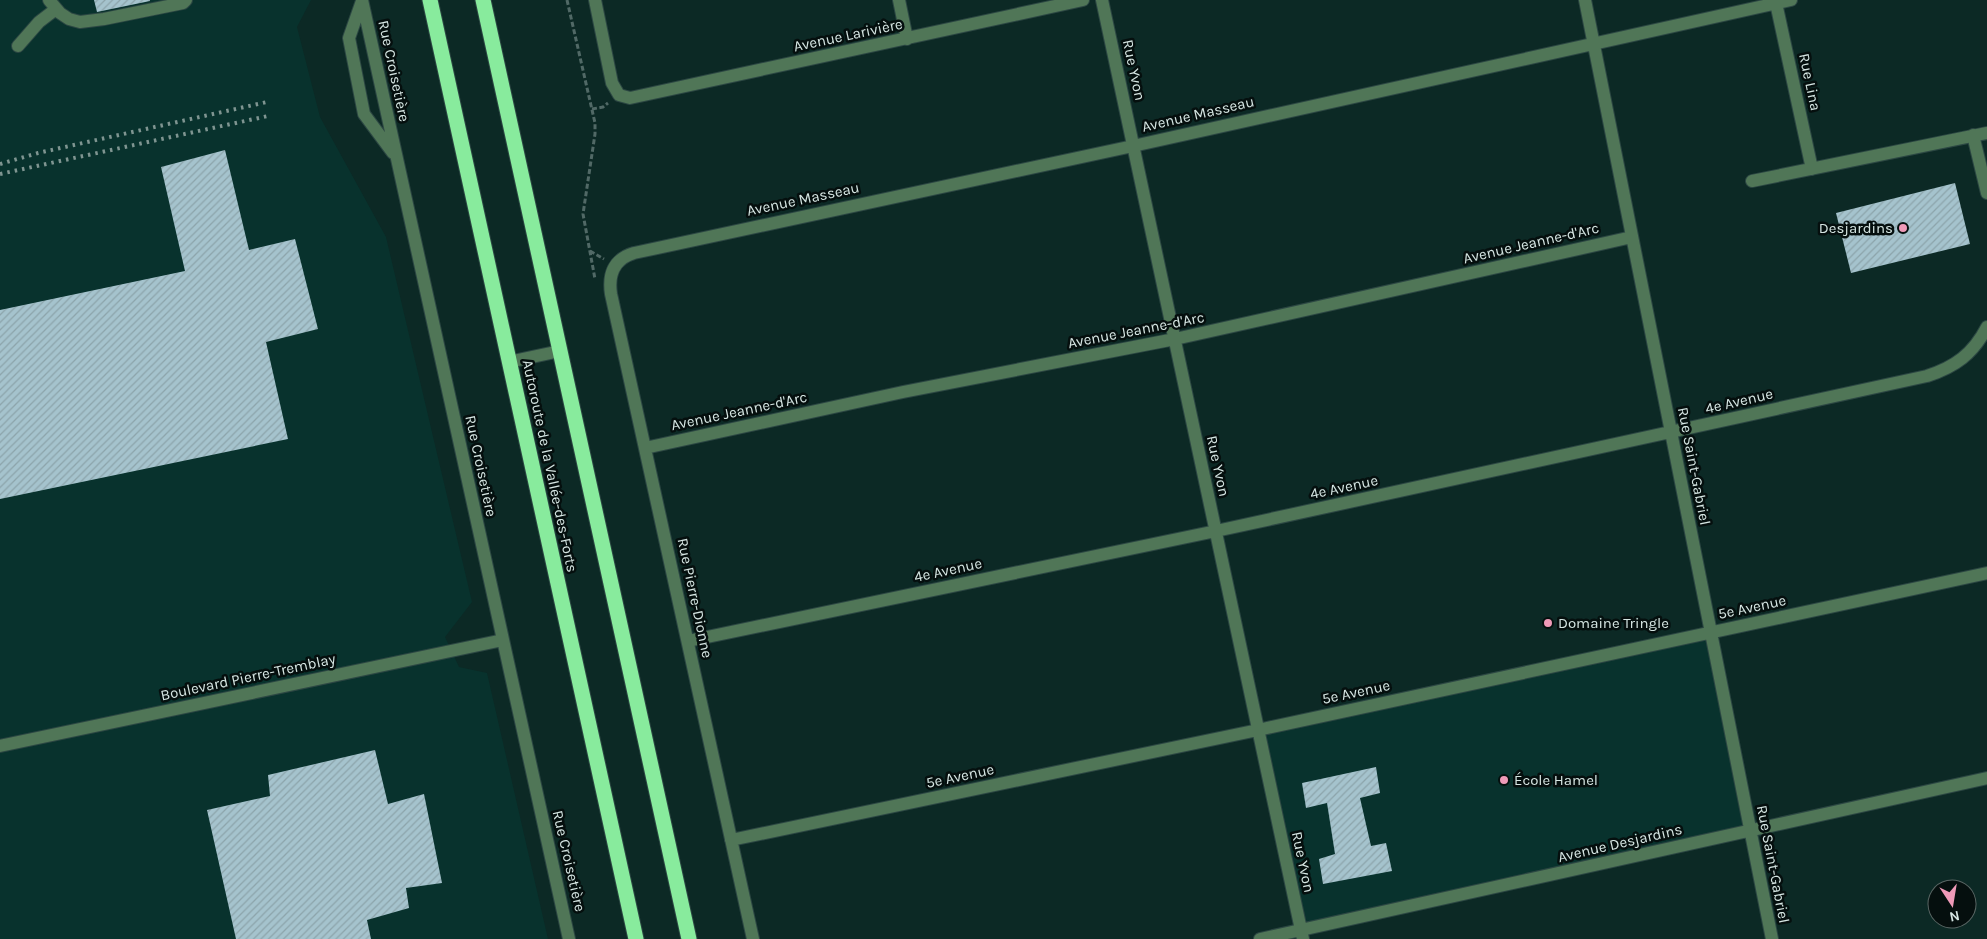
<svg xmlns="http://www.w3.org/2000/svg" width="1987" height="939" viewBox="0 0 1987 939" font-family="Karla,sans-serif">
  <style>
    .built { fill: #08322d }
    .building { fill: url(#building-hatch) }
    .lines { fill: none; stroke-linecap: round; stroke-linejoin: round }
    .minor-casing { stroke: #2c4743; stroke-width: 14 }
    .highway-casing { stroke: #2c4743; stroke-width: 17 }
    .path { stroke: #516966; stroke-width: 3; stroke-dasharray: 5 2.5; stroke-linecap: butt }
    .minor { stroke: #507657; stroke-width: 12 }
    .highway { stroke: #88eb9d; stroke-width: 15 }
    .rail { stroke: #7f9591; stroke-width: 4; stroke-dasharray: 2.5 5; stroke-linecap: butt }
    .poi-dot { fill: #ef9ab8; stroke: #050f0e; stroke-width: 2 }
    .labels { text-anchor: middle; dominant-baseline: central; stroke-width: 5; stroke-linejoin: round; paint-order: stroke }
    .street-label { font-size: 15px; fill: #d6e6e3; stroke: #050f0e }
    .poi-label { font-size: 15px; fill: #d6e6e3; stroke: #050f0e; text-anchor: start }
  </style>
  <defs>
    <pattern id="building-hatch" width="6" height="6" patternUnits="userSpaceOnUse" patternTransform="scale(1.25)"><rect width="6" height="6" fill="#a5c3cd"/><path d="M-1 1l2-2M0 6l6-6M5 7l2-2" fill="none" stroke="#8ca4ab"/></pattern>
  </defs>
  <rect width="100%" height="100%" fill="#0c2925"/>
  <path class="built" d="M0,0H311L297,27L320,117L386,237L472,602L445,637L459,667L487,673L548,939H0Z
    M1711,632L1750,831L1301,930L1258,730Z"/>
  <path class="building" d="M94,0H150V1L97,12Z
    M225,150L249,250L295,239L318,329L266,342L288,439L0,499V310L185,271L161,167Z
    M1955,183L1970,244L1851,273L1836,213Z
    M375,750L388,804L424,794L442,883L406,888L409,908L367,920L371,939H236L207,810L270,796L268,775Z
    M1376,767L1380,793L1360,798L1371,846L1386,843L1392,871L1323,884L1319,859L1335,854L1327,803L1306,808L1302,783Z"/>
  <g class="lines">
    <defs>
      <path id="minor" d="M49,0L60,13L69,19L80,22L104,19L183,3L186,0
        M362,0L569,939
        M595,0L612,83L619,95L630,98L1083,0
        M899,0L907,39
        M1102,0L1303,939
        M1585,0L1772,939
        M362,1L349,38L364,114L393,153
        M1776,3L1812,169
        M18,46L39,22L56,9
        M1973,135L1987,193
        M1752,181L1987,133
        M509,362L560,351
        M645,448L903,392L1175,339L1632,237
        M688,641L1216,531L1927,376C1955,367 1973,354 1987,327
        M0,746L503,640
        M731,840L1258,730L1987,573
        M753,939L611,294C608,274 614,259 634,253L1133,146L1791,0
        M1260,939L1987,778"/>
      <path id="highway" d="M430,0L636,939
        M483,0L689,939"/>
    </defs>
    <use href="#minor" class="minor-casing"/>
    <use href="#highway" class="highway-casing"/>
    <path class="path" d="M567,0L595,123V134L583,214L595,279
      M592,109L603,107L608,103
      M590,251L604,259"/>
    <use href="#minor" class="minor"/>
    <use href="#highway" class="highway"/>
    <path class="rail" d="M0,164L38,153L267,102
      M0,174L268,116"/>
  </g>
  <g class="poi-dot">
    <circle cx="1903" cy="228" r="5"/>
    <circle cx="1548" cy="623" r="5"/>
    <circle cx="1504" cy="780" r="5"/>
  </g>
  <g class="labels">
    <g class="street-label">
      <text transform="translate(848 35) rotate(-12)">Avenue Larivière</text>
      <text transform="translate(1134 70) rotate(78)">Rue Yvon</text>
      <text transform="translate(394 71) rotate(78)">Rue Croisetière</text>
      <text transform="translate(1810 82) rotate(78)">Rue Lina</text>
      <text transform="translate(1198 114) rotate(-13)">Avenue Masseau</text>
      <text transform="translate(803 199) rotate(-12)">Avenue Masseau</text>
      <text transform="translate(1531 243) rotate(-13)">Avenue Jeanne-d'Arc</text>
      <text transform="translate(1136 330) rotate(-11)">Avenue Jeanne-d'Arc</text>
      <text transform="translate(1739 401) rotate(-13)">4e Avenue</text>
      <text transform="translate(739 411) rotate(-12)">Avenue Jeanne-d'Arc</text>
      <text transform="translate(481 466) rotate(78)">Rue Croisetière</text>
      <text transform="translate(550 466) rotate(78)">Autoroute de la Vallée-des-Forts</text>
      <text transform="translate(1218 466) rotate(78)">Rue Yvon</text>
      <text transform="translate(1694 466) rotate(79)">Rue Saint-Gabriel</text>
      <text transform="translate(1344 487) rotate(-12)">4e Avenue</text>
      <text transform="translate(948 570) rotate(-12)">4e Avenue</text>
      <text transform="translate(695 598) rotate(78)">Rue Pierre-Dionne</text>
      <text transform="translate(1752 607) rotate(-12)">5e Avenue</text>
      <text transform="translate(248 677) rotate(-12)">Boulevard Pierre-Tremblay</text>
      <text transform="translate(1356 692) rotate(-12)">5e Avenue</text>
      <text transform="translate(960 776) rotate(-12)">5e Avenue</text>
      <text transform="translate(1620 843) rotate(-13)">Avenue Desjardins</text>
      <text transform="translate(569 861) rotate(77)">Rue Croisetière</text>
      <text transform="translate(1303 862) rotate(78)">Rue Yvon</text>
      <text transform="translate(1773 864) rotate(79)">Rue Saint-Gabriel</text>
    </g>
    <g class="poi-label">
      <text x="1893" y="228" text-anchor="end">Desjardins</text>
      <text x="1558" y="623">Domaine Tringle</text>
      <text x="1514" y="780">École Hamel</text>
    </g>
  </g>
  <g transform="translate(1952 904) rotate(168)"><circle r="24" fill="#050f0e" stroke="#596563"/>
  <path d="M0-4L9 19L0 12L-9 19Z" fill="#ef9ab8"/>
  <text y="-8" font-size="14" font-weight="bold" text-anchor="middle" fill="#d6e6e3">N</text>
  </g>
</svg>
